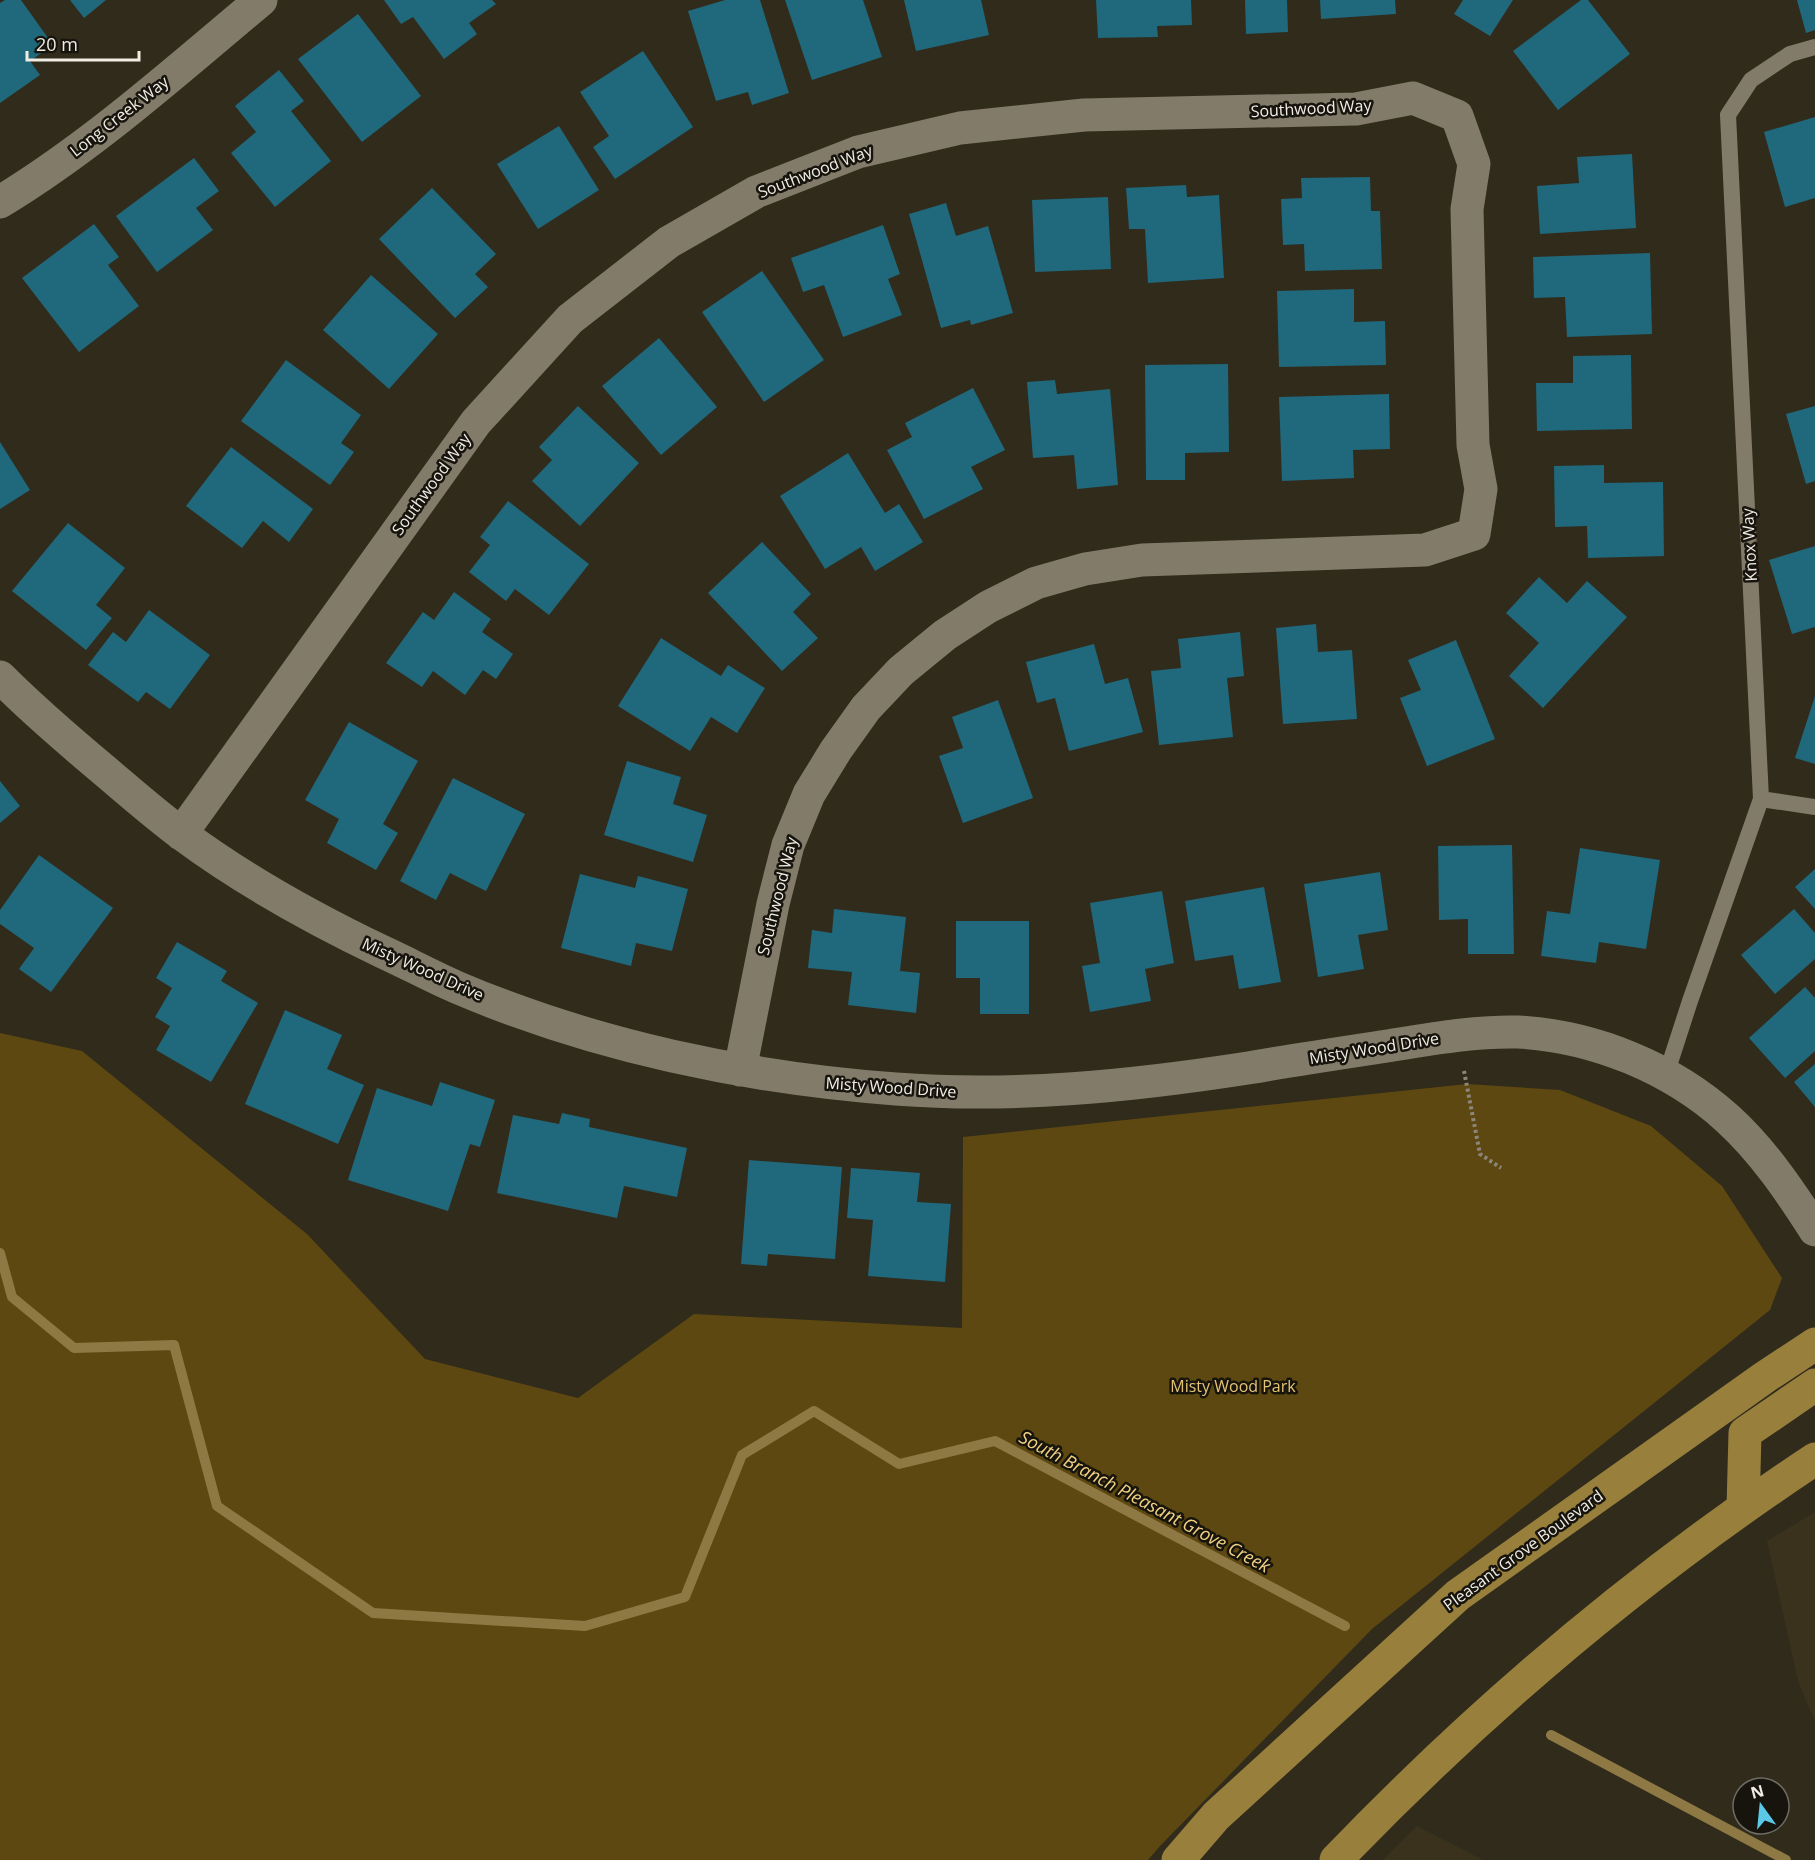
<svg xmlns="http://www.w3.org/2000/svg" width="1815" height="1860" viewBox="0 0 1815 1860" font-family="'Open Sans',sans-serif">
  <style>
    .built { fill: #3b321d }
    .green { fill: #5d4811 }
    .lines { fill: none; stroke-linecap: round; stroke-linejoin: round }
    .stream { stroke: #8e7844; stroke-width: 10 }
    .building { fill: #20687b }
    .path { stroke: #8c877b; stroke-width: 4; stroke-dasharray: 3 3; stroke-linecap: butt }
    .lane { stroke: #827b6a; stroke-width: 16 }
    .street { stroke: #827b6a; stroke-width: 33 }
    .primary { stroke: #98803c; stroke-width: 33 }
    .labels { text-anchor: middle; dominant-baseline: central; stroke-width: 5; stroke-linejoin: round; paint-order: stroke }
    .street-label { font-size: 16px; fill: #f1ede4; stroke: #16140d }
    .park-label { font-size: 16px; fill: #e4c374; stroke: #16140d }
    .water-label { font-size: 18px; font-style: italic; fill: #f2d182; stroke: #16140d }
  </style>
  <rect width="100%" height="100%" fill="#312b1c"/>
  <path class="built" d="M1815,1512V1722L1798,1681L1767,1541Z
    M1417,1826L1483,1860H1383Z"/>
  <path class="green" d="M0,1033L82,1051L307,1234L425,1359L578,1398L694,1314L962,1328L963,1137L1467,1084L1560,1090L1651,1126L1722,1186L1782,1278L1770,1310L1372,1629L1160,1846L1148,1860H0Z"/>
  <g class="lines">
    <path class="stream" d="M0,1253L12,1297L74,1348L174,1345L217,1506L373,1613L585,1626L685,1597L742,1455L814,1411L899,1464L995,1441L1345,1626
      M1551,1735L1786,1860"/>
  </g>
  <path class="building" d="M5,0H21L53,45L30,61L40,75L0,103V3Z
    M70,0H106L84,18Z
    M384,0H492L496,4L469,23L477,34L444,59L413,17L401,24Z
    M725,0H760L789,93L752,105L748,92L716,101L688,11Z
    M785,0H863L882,57L812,80Z
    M904,0H981L989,35L916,51Z
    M1096,0H1191L1192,25L1157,26L1158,37L1098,38Z
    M1245,0H1287L1288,32L1246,34Z
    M1320,0H1395L1396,14L1321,19Z
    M1463,0H1513L1490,36L1454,14Z
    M1581,0H1588L1630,54L1558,110L1513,51Z
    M1797,0H1815V30L1806,33Z
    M358,14L421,96L362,142L298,59Z
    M643,51L693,127L615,179L593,147L609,136L580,92Z
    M279,70L304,101L291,111L331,161L275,207L231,153L256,132L235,106Z
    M1815,117V198L1785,207L1764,132Z
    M559,126L599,190L538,229L497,164Z
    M1632,154L1636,228L1540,234L1537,186L1579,183L1577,157Z
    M194,158L219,191L196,208L213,230L157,272L116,216Z
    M1370,177L1371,211H1380L1382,269L1305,271L1304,244L1283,245L1281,199L1302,198L1301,178Z
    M1186,185L1187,197L1219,195L1224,278L1148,283L1145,229H1129L1126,188Z
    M432,188L496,254L475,274L488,287L455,318L379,239Z
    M1108,197L1111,269L1035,272L1032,200Z
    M946,203L956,236L988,226L1013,313L971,325L970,320L941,328L909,214Z
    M94,224L119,257L108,265L139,306L79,352L22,278Z
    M883,225L900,274L888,279L902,315L843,337L824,285L803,292L791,258Z
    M1650,253L1652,334L1567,337L1565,297L1534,298L1533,257Z
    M762,271L824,360L764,402L702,312Z
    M371,275L438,334L389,389L323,330Z
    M1354,289V322L1385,321L1386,365L1279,367L1277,291Z
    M659,338L717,407L661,455L602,386Z
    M1631,355L1632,429L1537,431L1536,383H1573V356Z
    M286,360L361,415L341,443L354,452L330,485L241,421Z
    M1228,364L1229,452L1185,453V480H1146L1145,365Z
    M1055,380L1057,394L1110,389L1118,485L1077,489L1074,455L1033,458L1027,382Z
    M973,388L1005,450L971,467L983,489L924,519L887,450L912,437L905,423Z
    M1389,394L1390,449L1353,450L1354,478L1282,481L1279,397Z
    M578,406L639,463L580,526L532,481L552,460L539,447Z
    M1815,406V481L1806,484L1786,414Z
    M0,442L30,490L0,509Z
    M231,447L313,509L289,542L263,521L242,548L186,506Z
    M848,453L885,513L899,504L923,542L875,571L861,547L825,569L780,496Z
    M1604,465V483L1663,482L1664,556L1588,558L1587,526L1555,527L1554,466Z
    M508,501L589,564L549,615L515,589L506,601L469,572L490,545L480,537Z
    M68,523L125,568L96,605L112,618L86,650L12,591Z
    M762,542L811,594L793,612L818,638L782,671L708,593Z
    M1815,546V627L1792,634L1769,560Z
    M1539,577L1567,603L1587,581L1627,617L1543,708L1509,676L1539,643L1506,613Z
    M454,592L491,619L482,632L513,654L496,679L483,670L465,695L433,671L422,687L386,663L423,612L434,620Z
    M149,610L210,655L170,709L146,692L138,702L88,665L113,632L126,642Z
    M1316,624L1318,652L1352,650L1357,719L1283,724L1276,628Z
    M1240,632L1244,676L1227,678L1233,737L1159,745L1151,671L1181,668L1178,639Z
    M661,638L721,676L728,665L765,688L737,733L711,717L690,751L618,706Z
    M1456,640L1495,739L1427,766L1400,698L1421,690L1408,660Z
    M1094,644L1105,684L1128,678L1143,732L1069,751L1055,698L1037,703L1026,662Z
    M1815,696V764L1795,758Z
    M998,700L1033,798L963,823L939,756L963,748L952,717Z
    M349,722L418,761L383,824L398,833L376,870L327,843L339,819L305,800Z
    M627,761L681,777L673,804L707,815L693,862L604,835Z
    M453,778L525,814L486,891L450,873L436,900L400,881Z
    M0,781L20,806L0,823Z
    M1512,845L1514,954H1468V919L1439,920L1438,846Z
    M1580,848L1660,860L1646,949L1599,942L1596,963L1541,956L1547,911L1570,914Z
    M39,855L113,908L51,992L19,969L34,948L0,924V910Z
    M1815,869V909L1795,887Z
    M1380,872L1388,930L1358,935L1364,969L1318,977L1304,884Z
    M580,874L635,888L638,876L688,889L672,951L636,943L631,966L561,948Z
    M1264,887L1281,982L1239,989L1233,955L1195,961L1185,901Z
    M1162,891L1174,963L1145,969L1151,1001L1090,1012L1082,966L1100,963L1090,903Z
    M834,909L906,917L900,971L920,973L916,1013L848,1005L852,972L808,968L812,930L832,933Z
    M1794,909L1815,933V959L1775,994L1741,955Z
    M956,921H1029V1014H980V978H956Z
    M177,942L227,971L221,981L258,1003L211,1082L156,1050L170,1026L155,1017L172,988L156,978Z
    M1805,987L1815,998V1051L1785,1078L1749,1038Z
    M285,1010L342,1035L327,1069L364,1085L338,1144L245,1104Z
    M1815,1064V1107L1794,1082Z
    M440,1082L495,1100L480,1147L470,1144L448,1211L348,1180L377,1088L432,1106Z
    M562,1113L590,1119L589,1127L687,1148L677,1197L624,1186L617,1218L497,1193L513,1115L559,1124Z
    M749,1160L842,1167L835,1259L768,1254L767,1266L741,1264Z
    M851,1168L920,1173L917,1202L951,1204L945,1282L868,1276L873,1220L847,1218Z"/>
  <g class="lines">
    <path class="path" d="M1464,1071L1480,1154L1501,1168"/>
    <path class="lane" d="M1761,799L1815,807
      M1666,1075L1690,1001L1761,799L1728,115L1751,80L1790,54L1815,47"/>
    <path class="street" d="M0,202C94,145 177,70 261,0
      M0,677C33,710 69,741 105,771C131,793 156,815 183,835C245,881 314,919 383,952C407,963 431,976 456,987C594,1046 747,1078 896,1089C1014,1098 1132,1086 1248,1068C1294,1060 1341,1053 1387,1046C1430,1039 1474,1031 1518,1032C1594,1036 1672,1068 1728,1119C1763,1151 1790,1191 1815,1230
      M181,834L476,422L570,319L669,242L756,192L858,152L960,128L1084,115L1356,109L1413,98L1457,116L1474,164L1467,209L1473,445L1481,489L1474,534L1425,550L1142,560L1085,569L1036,583L988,607L945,635L901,671L866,708L836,750L809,794L788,845L773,904L740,1070"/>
    <path class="primary" d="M1743,1508L1745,1433L1815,1385
      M1178,1860L1216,1816L1458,1595L1765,1377L1815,1344
      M1336,1860C1480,1710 1641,1574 1815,1459"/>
  </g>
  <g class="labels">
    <g class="street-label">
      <text transform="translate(1311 108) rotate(-3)">Southwood Way</text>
      <text transform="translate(119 116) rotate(-38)">Long Creek Way</text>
      <text transform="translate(815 171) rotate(-21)">Southwood Way</text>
      <text transform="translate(431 484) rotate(-54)">Southwood Way</text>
      <text transform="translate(1749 545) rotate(-93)">Knox Way</text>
      <text transform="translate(777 896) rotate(-76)">Southwood Way</text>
      <text transform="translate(423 969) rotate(24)">Misty Wood Drive</text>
      <text transform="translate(1374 1048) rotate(-9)">Misty Wood Drive</text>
      <text transform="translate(891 1087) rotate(4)">Misty Wood Drive</text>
      <text transform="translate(1523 1550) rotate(-36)">Pleasant Grove Boulevard</text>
    </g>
    <g class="park-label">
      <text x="1233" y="1386">Misty Wood Park</text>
    </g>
    <g class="water-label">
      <text transform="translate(1145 1501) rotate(28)">South Branch Pleasant Grove Creek</text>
    </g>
  </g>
  <g transform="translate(1761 1806) rotate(345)"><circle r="28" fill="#16140d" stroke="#6e6b63" stroke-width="1.5"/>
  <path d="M0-4.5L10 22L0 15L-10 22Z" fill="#5ac8e6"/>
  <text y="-9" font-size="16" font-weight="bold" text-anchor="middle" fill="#f1ede4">N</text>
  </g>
  <path d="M27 51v9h112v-9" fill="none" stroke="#f1ede4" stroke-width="3"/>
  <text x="36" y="51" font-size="18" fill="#f1ede4" stroke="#16140d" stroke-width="4.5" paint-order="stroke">20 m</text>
</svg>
